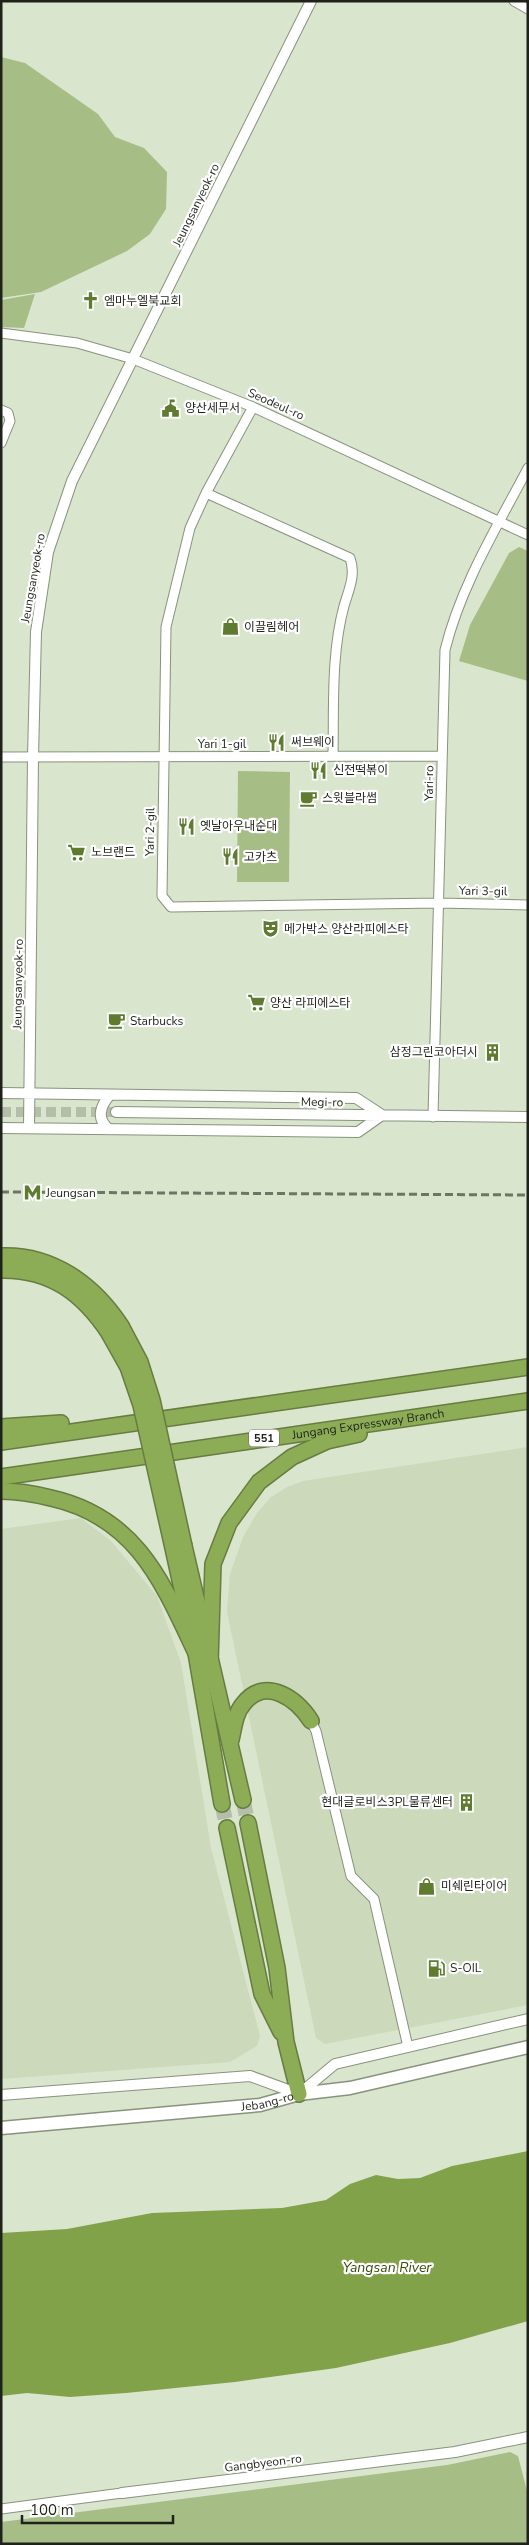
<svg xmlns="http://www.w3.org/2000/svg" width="529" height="2545" viewBox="0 0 529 2545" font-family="'Nunito Sans','Noto Sans KR',sans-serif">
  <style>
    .built { fill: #ccd9bb }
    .green { fill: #a7bd86 }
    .water { fill: #82a24a }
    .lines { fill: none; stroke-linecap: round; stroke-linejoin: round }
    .tertiary-tunnel { stroke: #b5bea9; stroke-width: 10; stroke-dasharray: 10 5; stroke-linecap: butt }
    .motorway-tunnel { stroke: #b5bea9; stroke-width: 15; stroke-dasharray: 15 8; stroke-linecap: butt }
    .minor-casing { stroke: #89927d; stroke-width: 11 }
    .tertiary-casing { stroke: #89927d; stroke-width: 12 }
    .secondary-casing { stroke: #89927d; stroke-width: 15 }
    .motorway-casing { stroke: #667c41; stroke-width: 18 }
    .minor { stroke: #fff; stroke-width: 9 }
    .tertiary { stroke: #fff; stroke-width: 10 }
    .secondary { stroke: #fff; stroke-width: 12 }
    .motorway { stroke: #8cad56; stroke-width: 15 }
    .rail { stroke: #6f7566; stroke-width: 3; stroke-dasharray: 8 4; stroke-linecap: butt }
    .motorway-bridge-casing { stroke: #667c41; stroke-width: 18; stroke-linecap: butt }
    .motorway-bridge { stroke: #8cad56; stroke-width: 15 }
    .labels { text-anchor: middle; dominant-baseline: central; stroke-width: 4.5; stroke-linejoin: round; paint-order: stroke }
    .shield { fill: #fff; stroke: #62645f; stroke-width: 1 }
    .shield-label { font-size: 11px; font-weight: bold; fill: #1f221a }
    .street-label { font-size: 12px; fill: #1f221a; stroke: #fff }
    .poi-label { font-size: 12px; fill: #1f221a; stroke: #fff; text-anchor: start }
    .water-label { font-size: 14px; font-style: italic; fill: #374c0a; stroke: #fff }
  </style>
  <rect width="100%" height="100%" fill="#dae5cd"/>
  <path class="built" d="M528,1447V2005L325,2044L316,2038L227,1612L230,1574L243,1537L257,1513L271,1497L287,1487L303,1481Z
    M81,1518L111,1541L157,1596L181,1663L211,1848L260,2036L257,2046L230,2062L1,2079V1529Z"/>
  <path class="green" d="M1,57L25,63L98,114L115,137L144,148L167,172L166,209L150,234L127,251L41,292L1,298Z
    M35,294L24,328L1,327V300Z
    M519,547L528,551V681L459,661L470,625L509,553Z
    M238,771L290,772L289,882H237Z
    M510,2452L518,2456L528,2495V2544H1V2522L447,2465Z"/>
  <path class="water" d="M528,2151V2321L450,2343L336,2368L235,2382L126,2393L70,2397L27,2393L1,2396V2233L67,2229L152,2213L282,2208L326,2200L350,2184L376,2175L398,2179L420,2178L452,2166Z"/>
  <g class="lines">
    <path class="tertiary-tunnel" d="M1,1112H116"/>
    <path class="motorway-tunnel" d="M243,1800L248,1823
      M222,1804L227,1828"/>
    <defs>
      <path id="minor" d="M514,1L528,9
        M1,333L77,343L133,359L253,407L528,535
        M253,407L206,493L190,528L166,627L162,896L171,907L438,903L528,905
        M1,410L8,413L10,421L1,443
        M206,493L350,558C356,575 349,589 344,606C331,654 334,706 333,756
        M1,757L442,756
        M433,1117L445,650C461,585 497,527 528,468
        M311,1721L316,1731L351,1876L374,1899L408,2047
        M1,2509L122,2493"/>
      <path id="tertiary" d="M1,1093L356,1098L382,1115
        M116,1112L528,1117
        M1,1128L358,1132L382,1115
        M29,1128L33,757L36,632L48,552L72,481L311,1
        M109,1129C96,1119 100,1106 110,1095
        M1,2095L250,2076L299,2094L335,2064L528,2019
        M122,2493L455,2452L528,2437"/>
      <g id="secondary">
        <path id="s1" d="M1,2128L260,2105L299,2094L350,2088L528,2047"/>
      </g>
      <g id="motorway">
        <path d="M1,1256C53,1254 94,1285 121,1326"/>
        <path d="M1,1270C51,1269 83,1294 109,1333"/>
        <path d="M1,1427L61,1423"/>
        <path d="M1,1442L528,1367"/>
        <path id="s2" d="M1,1477L528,1401"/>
        <path d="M1,1491C18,1491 35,1494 51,1498C136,1517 162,1581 196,1653"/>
        <path d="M184,1546L243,1800"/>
        <path d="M173,1548L196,1653L222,1804"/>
        <path d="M210,1663L213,1564L229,1523L259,1482L292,1457L327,1441L359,1434"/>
        <path d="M231,1740C234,1727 235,1713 244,1703C266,1676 297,1699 311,1721"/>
        <path d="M248,1823L277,1968L286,2042L299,2094"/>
        <path d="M227,1828L262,1994L281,2032"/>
      </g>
    </defs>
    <use href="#minor" class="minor-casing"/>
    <use href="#tertiary" class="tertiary-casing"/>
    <use href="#secondary" class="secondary-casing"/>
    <use href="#motorway" class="motorway-casing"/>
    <use href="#minor" class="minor"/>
    <use href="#tertiary" class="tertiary"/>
    <use href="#secondary" class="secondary"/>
    <use href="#motorway" class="motorway"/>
    <path class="rail" d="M1,1192L528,1195"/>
    <defs>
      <path id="motorway-bridge" d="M121,1326L140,1362L152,1400L184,1546
        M109,1333L128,1367L141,1405L173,1548"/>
    </defs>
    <use href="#motorway-bridge" class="motorway-bridge-casing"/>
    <use href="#motorway-bridge" class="motorway-bridge"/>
  </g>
  <defs>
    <symbol id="church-bare" viewBox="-9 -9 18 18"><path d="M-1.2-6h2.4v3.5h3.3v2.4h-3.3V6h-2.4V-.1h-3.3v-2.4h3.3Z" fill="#5f7b2f" stroke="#fff" stroke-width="2.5" paint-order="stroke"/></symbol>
    <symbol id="civic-bare" viewBox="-9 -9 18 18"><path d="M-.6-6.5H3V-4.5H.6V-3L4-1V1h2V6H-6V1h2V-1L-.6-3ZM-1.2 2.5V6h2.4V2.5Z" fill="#5f7b2f" stroke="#fff" stroke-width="2.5" paint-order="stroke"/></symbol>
    <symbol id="shop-bare" viewBox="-9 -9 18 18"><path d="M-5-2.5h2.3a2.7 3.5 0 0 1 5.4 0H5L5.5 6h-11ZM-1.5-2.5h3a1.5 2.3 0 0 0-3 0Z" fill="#5f7b2f" stroke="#fff" stroke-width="2.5" paint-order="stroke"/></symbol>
    <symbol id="restaurant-bare" viewBox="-9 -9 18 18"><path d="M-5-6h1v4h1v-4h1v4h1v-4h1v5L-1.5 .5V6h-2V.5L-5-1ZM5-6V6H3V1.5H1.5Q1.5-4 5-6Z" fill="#5f7b2f" stroke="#fff" stroke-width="2.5" paint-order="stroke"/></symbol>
    <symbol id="cafe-bare" viewBox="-9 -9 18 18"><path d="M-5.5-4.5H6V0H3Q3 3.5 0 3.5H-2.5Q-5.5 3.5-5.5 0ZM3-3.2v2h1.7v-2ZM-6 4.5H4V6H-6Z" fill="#5f7b2f" stroke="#fff" stroke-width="2.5" paint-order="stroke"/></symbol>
    <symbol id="supermarket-bare" viewBox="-9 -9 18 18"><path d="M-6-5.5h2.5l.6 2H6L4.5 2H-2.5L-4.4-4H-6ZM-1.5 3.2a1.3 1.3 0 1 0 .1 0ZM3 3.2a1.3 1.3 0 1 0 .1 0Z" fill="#5f7b2f" stroke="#fff" stroke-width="2.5" paint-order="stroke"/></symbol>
    <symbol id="theatre-bare" viewBox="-9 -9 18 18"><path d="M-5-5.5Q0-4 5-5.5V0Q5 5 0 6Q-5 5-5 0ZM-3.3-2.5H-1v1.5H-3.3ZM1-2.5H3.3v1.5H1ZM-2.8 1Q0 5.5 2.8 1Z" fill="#5f7b2f" stroke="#fff" stroke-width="2.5" paint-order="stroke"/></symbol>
    <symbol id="building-bare" viewBox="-9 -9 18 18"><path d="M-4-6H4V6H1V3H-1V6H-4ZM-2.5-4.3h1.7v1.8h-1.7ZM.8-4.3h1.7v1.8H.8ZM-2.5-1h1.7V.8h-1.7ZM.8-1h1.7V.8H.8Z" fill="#5f7b2f" stroke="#fff" stroke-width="2.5" paint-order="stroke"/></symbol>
    <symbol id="metro-bare" viewBox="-9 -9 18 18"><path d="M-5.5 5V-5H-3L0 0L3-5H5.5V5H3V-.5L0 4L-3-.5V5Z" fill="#5f7b2f" stroke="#fff" stroke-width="2.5" paint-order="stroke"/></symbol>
    <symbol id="fuel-bare" viewBox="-9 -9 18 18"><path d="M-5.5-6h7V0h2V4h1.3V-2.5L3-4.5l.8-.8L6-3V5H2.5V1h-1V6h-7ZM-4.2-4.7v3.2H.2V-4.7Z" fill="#5f7b2f" stroke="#fff" stroke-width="2.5" paint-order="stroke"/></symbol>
  </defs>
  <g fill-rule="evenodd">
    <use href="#church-bare" x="78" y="288" width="25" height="25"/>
    <use href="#civic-bare" x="158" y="396" width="25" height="25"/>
    <use href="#shop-bare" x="218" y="614" width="25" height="25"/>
    <use href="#restaurant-bare" x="264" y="730" width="25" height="25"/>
    <use href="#restaurant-bare" x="306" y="758" width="25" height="25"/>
    <use href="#cafe-bare" x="296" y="786" width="25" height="25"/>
    <use href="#restaurant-bare" x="174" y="814" width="25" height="25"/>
    <use href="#supermarket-bare" x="64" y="840" width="25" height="25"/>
    <use href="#restaurant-bare" x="218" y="844" width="25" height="25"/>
    <use href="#theatre-bare" x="258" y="916" width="25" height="25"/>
    <use href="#supermarket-bare" x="244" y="990" width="25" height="25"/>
    <use href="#cafe-bare" x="104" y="1008" width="25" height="25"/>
    <use href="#building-bare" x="480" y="1040" width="25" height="25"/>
    <use href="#metro-bare" x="20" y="1180" width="25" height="25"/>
    <use href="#building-bare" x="454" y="1790" width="25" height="25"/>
    <use href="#shop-bare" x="414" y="1874" width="25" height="25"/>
    <use href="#fuel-bare" x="424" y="1956" width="25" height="25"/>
  </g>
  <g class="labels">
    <rect class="shield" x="249" y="1429.5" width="30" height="17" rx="4"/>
    <g class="shield-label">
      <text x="264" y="1438">551</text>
    </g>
    <g class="street-label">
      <text transform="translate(196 205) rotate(-64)">Jeungsanyeok-ro</text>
      <text transform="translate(276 404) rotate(24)">Seodeul-ro</text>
      <text transform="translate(33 578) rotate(-80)">Jeungsanyeok-ro</text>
      <text x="222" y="744">Yari 1-gil</text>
      <text transform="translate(429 783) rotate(-89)">Yari-ro</text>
      <text transform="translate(150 832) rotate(-89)">Yari 2-gil</text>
      <text transform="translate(483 891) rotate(1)">Yari 3-gil</text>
      <text transform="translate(18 984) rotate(-89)">Jeungsanyeok-ro</text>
      <text transform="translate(322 1102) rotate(1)">Megi-ro</text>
      <text stroke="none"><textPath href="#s2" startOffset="371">Jungang Expressway Branch</textPath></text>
      <text stroke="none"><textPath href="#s1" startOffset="268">Jebang-ro</textPath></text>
      <text transform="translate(263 2463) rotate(-7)">Gangbyeon-ro</text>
    </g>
    <g class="poi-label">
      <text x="104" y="301">엠마누엘북교회</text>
      <text x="185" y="408">양산세무서</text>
      <text x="244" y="627">이끌림헤어</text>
      <text x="291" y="742">써브웨이</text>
      <text x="333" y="770">신전떡볶이</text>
      <text x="322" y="798">스윗블라썸</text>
      <text x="200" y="826">옛날아우내순대</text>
      <text x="91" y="852">노브랜드</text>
      <text x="244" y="857">고카츠</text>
      <text x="284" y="929">메가박스 양산라피에스타</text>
      <text x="270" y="1003">양산 라피에스타</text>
      <text x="130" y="1021">Starbucks</text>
      <text x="478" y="1052" text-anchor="end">삼정그린코아더시</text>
      <text x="46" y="1193">Jeungsan</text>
      <text x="453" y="1802" text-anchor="end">현대글로비스3PL물류센터</text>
      <text x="441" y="1886">미쉐린타이어</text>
      <text x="450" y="1968">S-OIL</text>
    </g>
    <g class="water-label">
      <text x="387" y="2267">Yangsan River</text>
    </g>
  </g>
  <rect width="529" height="2545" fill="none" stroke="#1f221a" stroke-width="5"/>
  <path d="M22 2515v8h151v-8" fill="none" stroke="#1f221a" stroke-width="2.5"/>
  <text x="30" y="2515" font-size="15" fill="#1f221a" stroke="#ffffff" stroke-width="4" paint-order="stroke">100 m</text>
</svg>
